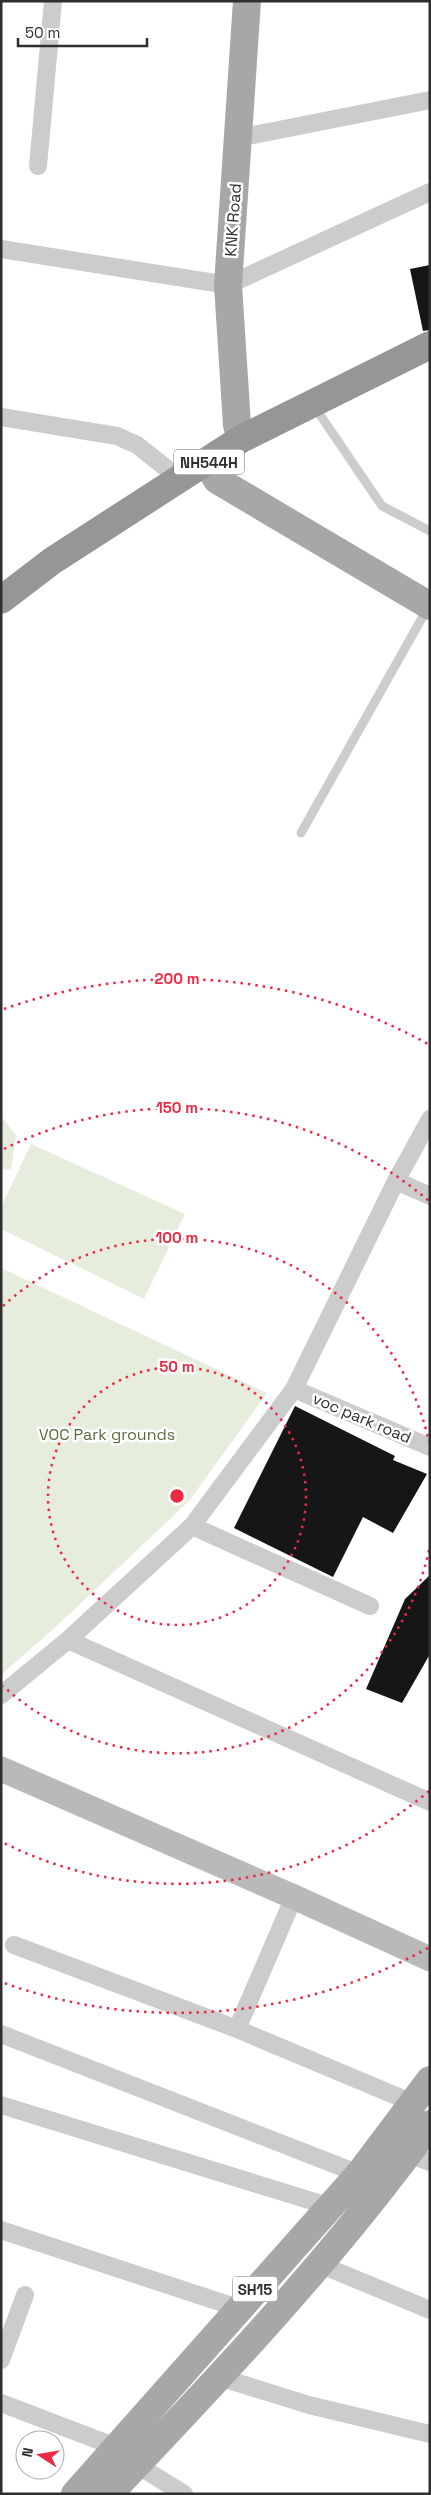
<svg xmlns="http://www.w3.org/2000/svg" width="431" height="2495" viewBox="0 0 431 2495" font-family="'Space Grotesk',sans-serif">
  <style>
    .green { fill: #e6eddc }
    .building { fill: #161616 }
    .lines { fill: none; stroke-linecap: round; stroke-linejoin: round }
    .lane { stroke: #ccc; stroke-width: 9 }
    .street { stroke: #ccc; stroke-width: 18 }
    .secondary { stroke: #b9b9b9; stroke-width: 25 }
    .primary { stroke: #a7a7a7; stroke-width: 28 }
    .highway { stroke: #969696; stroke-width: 28 }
    .ring { fill: none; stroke: #ed2a43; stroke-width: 2.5; stroke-dasharray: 2.5 5 }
    .labels { text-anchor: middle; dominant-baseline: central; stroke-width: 5; stroke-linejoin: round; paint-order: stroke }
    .shield { fill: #fff; stroke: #6d6d6d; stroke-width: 1 }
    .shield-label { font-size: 15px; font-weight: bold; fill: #2f2f2f }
    .street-label { font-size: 16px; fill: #2f2f2f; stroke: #fff }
    .park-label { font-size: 16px; fill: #556d3a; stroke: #fff }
    .centre { fill: #ed2a43; stroke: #fff; stroke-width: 2.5 }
    .ring-label { font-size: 15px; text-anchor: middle; font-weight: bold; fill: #ed2a43; stroke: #fff; stroke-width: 5; stroke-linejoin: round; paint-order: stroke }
  </style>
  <rect width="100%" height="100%" fill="#fff"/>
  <path class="green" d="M1,1116L16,1135L11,1170L1,1169Z
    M31,1144L185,1214L144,1299L1,1229V1207Z
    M1,1268L267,1393L189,1501L61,1622L1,1675Z"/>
  <path class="building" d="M430,265V330L423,331L410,269Z
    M295,1406L395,1456L393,1460L427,1474L393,1533L363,1517L333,1577L234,1528Z
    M430,1575V1654L402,1703L366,1689L405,1599Z"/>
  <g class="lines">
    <path class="lane" d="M314,406L382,506L430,531
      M301,833L427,609"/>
    <path class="street" d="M238,138L430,100
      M38,166L53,1
      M1,249L228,285L430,192
      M1,417L117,436L137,445L166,468
      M396,1181L430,1196
      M294,1389L430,1447
      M192,1526L370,1606
      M68,1640L192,1526L294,1389L396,1181L430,1119
      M1,1695L68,1640L430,1802
      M14,1945L237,2029L413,2103
      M237,2029L294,1897
      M1,2034L367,2177
      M1,2105L328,2206
      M408,2154L430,2162
      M1,2230L238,2308
      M319,2264L430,2310
      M1,2360L25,2295
      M219,2377L309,2405L430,2434
      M1,2403L116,2447
      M137,2465L184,2494"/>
    <path class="secondary" d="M1,1769L294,1897L430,1959"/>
    <path class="primary" d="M241,439L237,425L228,285L247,1
      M207,463L217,480L430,606
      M75,2494L360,2173L430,2080
      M109,2494C221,2376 335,2256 430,2124"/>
    <path class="highway" d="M1,600L52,561L241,439L430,345"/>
  </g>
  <g class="ring">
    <circle cx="177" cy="1496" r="129"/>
    <path d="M429 1550A258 258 0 0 1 3 1686M3 1306A258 258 0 0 1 429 1442"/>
    <path d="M429 1791A388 388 0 0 1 4 1843M4 1149A388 388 0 0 1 429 1201"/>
    <path d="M428 1948A517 517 0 0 1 4 1983M4 1009A517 517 0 0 1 428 1044"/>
  </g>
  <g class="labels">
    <g class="shield">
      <rect x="174" y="449.5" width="70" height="25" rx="4"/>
      <rect x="232.5" y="2276.5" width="45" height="25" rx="4"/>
    </g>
    <g class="shield-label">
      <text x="209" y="462">NH544H</text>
      <text x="255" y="2289">SH15</text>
    </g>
    <g class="street-label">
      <text transform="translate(233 220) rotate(-86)">KNK Road</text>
      <text transform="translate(362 1418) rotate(23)">voc park road</text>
    </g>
    <g class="park-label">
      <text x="107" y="1434">VOC Park grounds</text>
    </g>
  </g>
  <circle cx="177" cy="1496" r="8" class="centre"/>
  <g class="ring-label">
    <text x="177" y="984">200 m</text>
    <text x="177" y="1113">150 m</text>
    <text x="177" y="1243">100 m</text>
    <text x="177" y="1372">50 m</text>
  </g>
  <rect width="431" height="2495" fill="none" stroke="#2f2f2f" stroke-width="5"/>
  <g transform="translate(40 2455) rotate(282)"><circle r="24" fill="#ffffff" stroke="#acacac"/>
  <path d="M0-4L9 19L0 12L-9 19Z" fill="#ed2a43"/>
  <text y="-8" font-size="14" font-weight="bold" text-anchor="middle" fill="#2f2f2f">N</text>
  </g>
  <path d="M18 38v8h129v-8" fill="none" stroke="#2f2f2f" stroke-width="2.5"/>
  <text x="25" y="38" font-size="15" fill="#2f2f2f" stroke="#ffffff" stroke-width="4" paint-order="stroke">50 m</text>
</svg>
